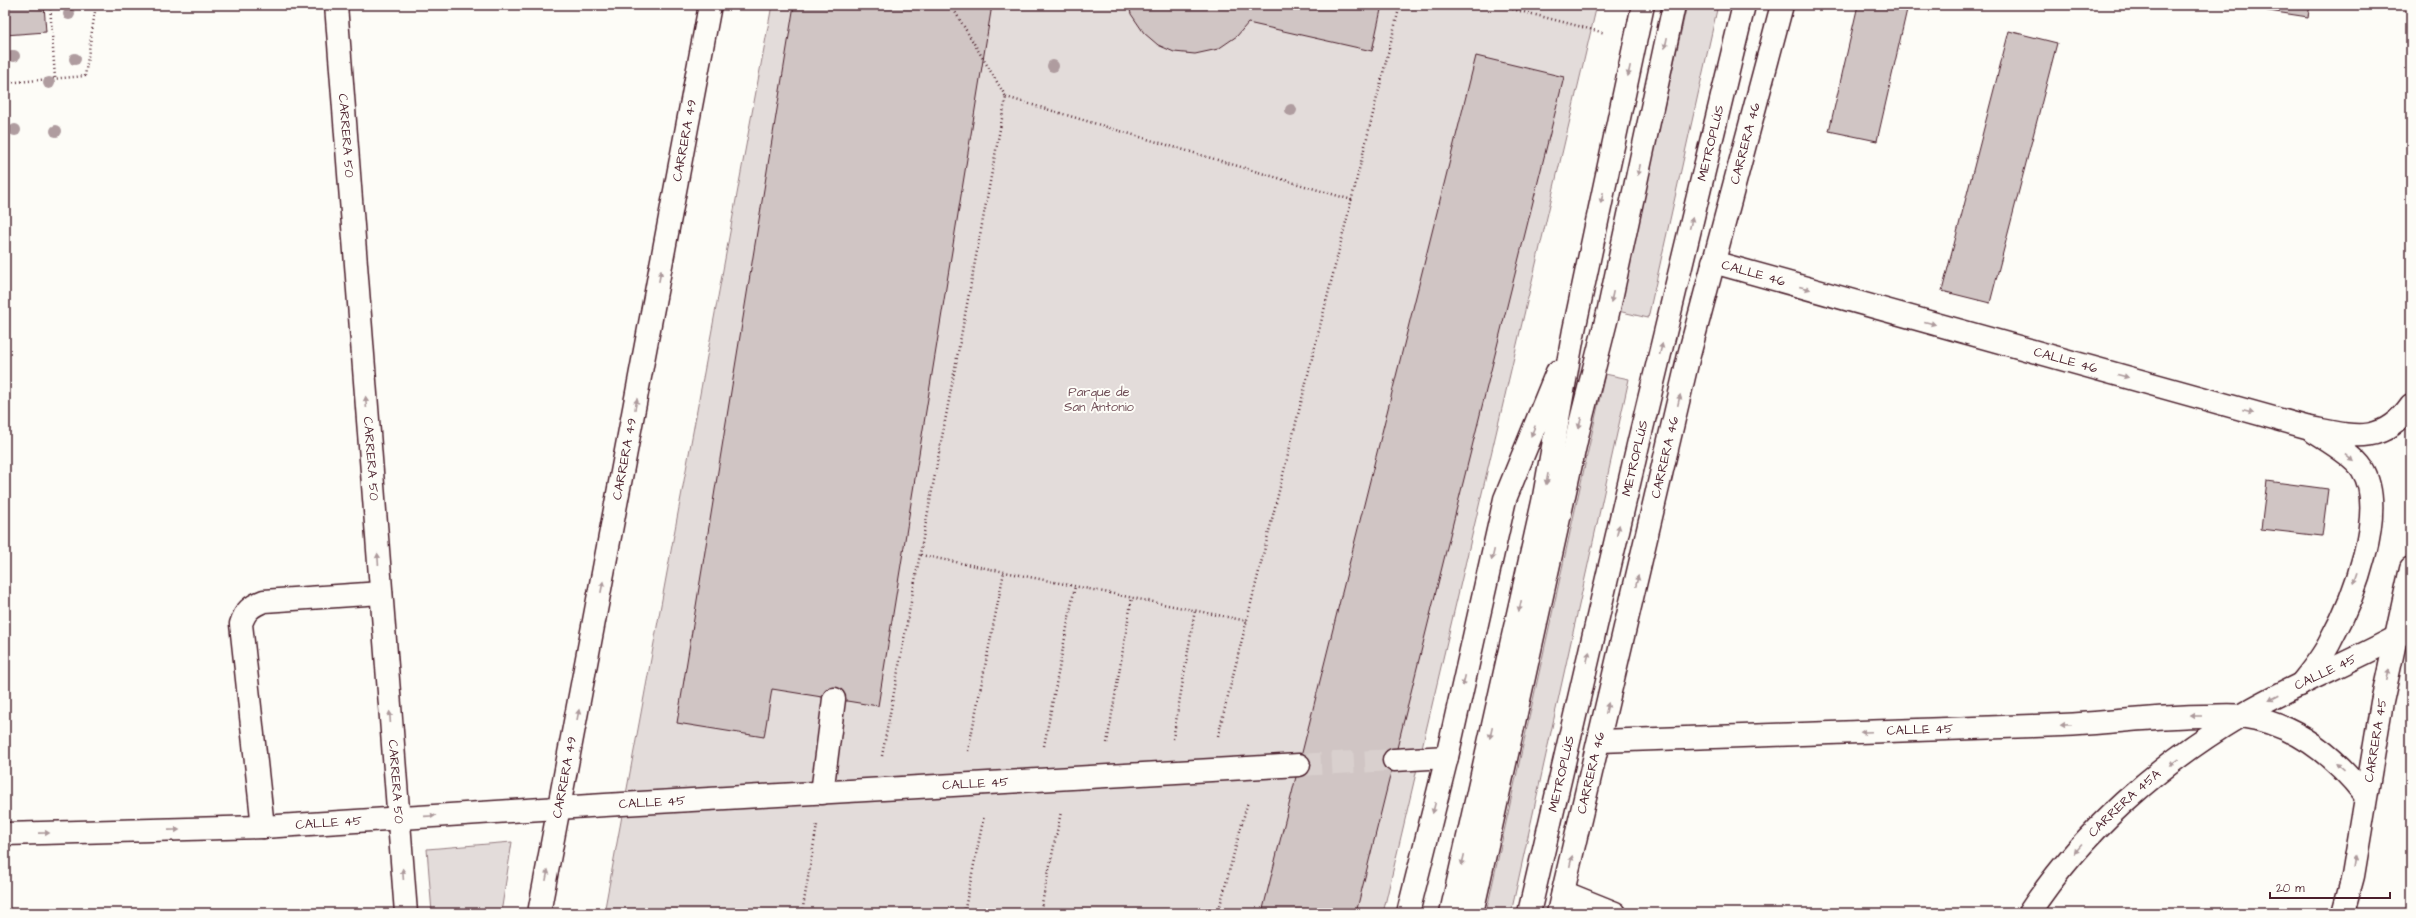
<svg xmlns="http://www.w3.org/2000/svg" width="2416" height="918" viewBox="0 0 2416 918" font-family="'Architects Daughter',sans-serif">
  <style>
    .green { fill: #e3dcda; stroke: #967e82 }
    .building { fill: #d0c5c4; stroke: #4a1f2b }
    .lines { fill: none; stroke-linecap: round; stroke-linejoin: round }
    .minor-tunnel { stroke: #d9d0ce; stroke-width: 22; stroke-dasharray: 22 11; stroke-linecap: butt }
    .minor-casing { stroke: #4a1f2b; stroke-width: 25 }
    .major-casing { stroke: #4a1f2b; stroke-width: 25 }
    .path { stroke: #4a1f2b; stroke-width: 2.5; stroke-dasharray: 1 3; stroke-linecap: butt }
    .minor { stroke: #fdfcf7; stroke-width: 22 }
    .major { stroke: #fdfcf7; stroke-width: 22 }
    .tree { fill: #af9c9f }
    .oneway { fill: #ac999b }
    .labels { text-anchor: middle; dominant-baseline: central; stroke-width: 4; stroke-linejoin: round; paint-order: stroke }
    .street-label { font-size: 13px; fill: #4a1f2b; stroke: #fdfcf7 }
    .park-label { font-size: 13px; fill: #704e57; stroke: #fdfcf7 }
  </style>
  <rect width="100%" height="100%" fill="#fdfcf7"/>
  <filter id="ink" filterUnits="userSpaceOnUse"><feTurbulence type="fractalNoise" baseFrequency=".025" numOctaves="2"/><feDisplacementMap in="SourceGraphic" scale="8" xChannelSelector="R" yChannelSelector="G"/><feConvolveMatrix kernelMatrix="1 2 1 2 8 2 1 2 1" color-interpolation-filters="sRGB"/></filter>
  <g filter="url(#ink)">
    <path class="green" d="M772,5H1597L1383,913H604Z
      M1687,5H1718L1648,318L1618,311Z
      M1605,374L1629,379L1511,913H1486Z
      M512,842L501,913H432L427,849Z"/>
    <path class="building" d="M5,5H44L46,32L5,35Z
      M794,5H992L878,706L772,689L764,737L677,723Z
      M1129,5H1382L1372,51L1248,23L1237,36L1218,49L1195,54L1174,52L1158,45L1144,33L1131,14Z
      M1858,5H1908L1877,141L1829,131Z
      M2230,5H2310L2308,17Z
      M2009,31L2057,43L1990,303L1942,291Z
      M1476,56L1564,77L1356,913H1262Z
      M2267,481L2328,489L2322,536L2261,529Z"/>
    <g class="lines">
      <path class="minor-tunnel" d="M1299,765L1394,760"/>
      <defs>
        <g id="minor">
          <path id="s1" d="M1713,262L2306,427C2349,435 2381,448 2411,405"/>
          <path d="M2300,685C2311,671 2323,657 2331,640C2353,600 2388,510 2362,469C2354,456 2328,441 2314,432"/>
          <path id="s2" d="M1600,741C1754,735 1908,730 2062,725C2110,723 2157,716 2205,716C2217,716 2230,714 2241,716C2293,723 2334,755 2365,795"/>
          <path d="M1394,760L1447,757"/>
          <path d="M822,793L834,699"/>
          <path d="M263,827L241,624C245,611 251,606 264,601L381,593"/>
          <path id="s3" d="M5,834L263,827L605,805L1299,765"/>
          <path d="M1563,892L1615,913"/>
          <path id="s4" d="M539,913L710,5"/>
          <path d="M1472,913L1578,432L1608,313L1674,5"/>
          <path id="s5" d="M1529,913L1638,445L1744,5"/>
          <path id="s6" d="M2343,913L2353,876L2382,702L2411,568"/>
        </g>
        <g id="major">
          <path id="s7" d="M336,5L406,913"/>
          <path d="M1408,913L1447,757L1505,499L1557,372"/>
          <path d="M1451,913L1543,502L1574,330L1643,5"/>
          <path id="s8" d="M1558,913L1689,355L1782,5"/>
          <path id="s9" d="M2029,913C2082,832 2158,765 2240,716C2295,683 2356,661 2411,629"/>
        </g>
      </defs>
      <use href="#minor" class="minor-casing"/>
      <use href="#major" class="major-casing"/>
      <path class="path" d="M50,5L55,78
        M1497,5L1605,33
        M5,83L85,76L96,5
        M1006,97L1352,200
        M921,555L1247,621
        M1218,736L1400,5
        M1173,739L1195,610
        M1107,743L1132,597
        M1044,746L1075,586
        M968,751L1004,572
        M882,756L1006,97L951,5
        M802,913L817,825
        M964,913L984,816
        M1040,913L1061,812
        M1218,913L1248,801"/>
      <use href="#minor" class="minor"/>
      <use href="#major" class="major"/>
    </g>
    <g class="tree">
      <circle cx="69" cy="14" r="6"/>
      <circle cx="14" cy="56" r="6"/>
      <circle cx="75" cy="59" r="6"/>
      <circle cx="1053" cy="66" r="6"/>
      <circle cx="49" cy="83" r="6"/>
      <circle cx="1291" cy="110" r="6"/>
      <circle cx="15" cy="130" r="6"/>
      <circle cx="56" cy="131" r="6"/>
    </g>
    <defs><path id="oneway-solid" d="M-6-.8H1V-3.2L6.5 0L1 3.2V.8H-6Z"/></defs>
    <g class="oneway">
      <use href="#oneway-solid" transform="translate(1666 43) rotate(102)"/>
      <use href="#oneway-solid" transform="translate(1629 71) rotate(102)"/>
      <use href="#oneway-solid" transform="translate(1639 170) rotate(102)"/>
      <use href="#oneway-solid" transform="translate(1602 198) rotate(102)"/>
      <use href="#oneway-solid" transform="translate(1691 223) rotate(-76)"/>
      <use href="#oneway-solid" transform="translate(660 276) rotate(-79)"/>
      <use href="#oneway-solid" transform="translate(1805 288) rotate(15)"/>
      <use href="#oneway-solid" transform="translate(1612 297) rotate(102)"/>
      <use href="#oneway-solid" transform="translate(1930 323) rotate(15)"/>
      <use href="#oneway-solid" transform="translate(1661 349) rotate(-76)"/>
      <use href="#oneway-solid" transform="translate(2123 376) rotate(15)"/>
      <use href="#oneway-solid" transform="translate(1679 400) rotate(-77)"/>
      <use href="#oneway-solid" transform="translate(366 402) rotate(-94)"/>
      <use href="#oneway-solid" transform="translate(636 404) rotate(-79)"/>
      <use href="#oneway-solid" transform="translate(2248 411) rotate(15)"/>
      <use href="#oneway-solid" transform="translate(1580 423) rotate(104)"/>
      <use href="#oneway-solid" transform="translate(1533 431) rotate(112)"/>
      <use href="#oneway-solid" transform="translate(2349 458) rotate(40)"/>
      <use href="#oneway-solid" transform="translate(1547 479) rotate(100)"/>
      <use href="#oneway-solid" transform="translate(1618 530) rotate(-77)"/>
      <use href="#oneway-solid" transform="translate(1493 555) rotate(103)"/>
      <use href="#oneway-solid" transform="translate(378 559) rotate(-94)"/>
      <use href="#oneway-solid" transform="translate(2356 578) rotate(109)"/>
      <use href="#oneway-solid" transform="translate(1637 581) rotate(-77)"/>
      <use href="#oneway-solid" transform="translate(602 587) rotate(-79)"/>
      <use href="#oneway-solid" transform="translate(1520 606) rotate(103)"/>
      <use href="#oneway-solid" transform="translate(1588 657) rotate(-77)"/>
      <use href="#oneway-solid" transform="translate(2388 675) rotate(-77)"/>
      <use href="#oneway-solid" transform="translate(1464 681) rotate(103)"/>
      <use href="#oneway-solid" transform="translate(2274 698) rotate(153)"/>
      <use href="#oneway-solid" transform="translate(1607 708) rotate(-77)"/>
      <use href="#oneway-solid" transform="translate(578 715) rotate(-79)"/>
      <use href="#oneway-solid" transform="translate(2196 716) rotate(180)"/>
      <use href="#oneway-solid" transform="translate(390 717) rotate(-94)"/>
      <use href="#oneway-solid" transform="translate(2066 725) rotate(178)"/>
      <use href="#oneway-solid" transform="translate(1866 732) rotate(178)"/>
      <use href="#oneway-solid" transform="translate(1491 733) rotate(103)"/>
      <use href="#oneway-solid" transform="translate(2174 762) rotate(145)"/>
      <use href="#oneway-solid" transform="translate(2340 766) rotate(-139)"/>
      <use href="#oneway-solid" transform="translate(1434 808) rotate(104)"/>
      <use href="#oneway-solid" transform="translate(430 816) rotate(-4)"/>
      <use href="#oneway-solid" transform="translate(174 830) rotate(-1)"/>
      <use href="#oneway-solid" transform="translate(44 833) rotate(-1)"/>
      <use href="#oneway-solid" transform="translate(2078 849) rotate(131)"/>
      <use href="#oneway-solid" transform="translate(1463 860) rotate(103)"/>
      <use href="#oneway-solid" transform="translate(1571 861) rotate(-77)"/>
      <use href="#oneway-solid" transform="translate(2355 862) rotate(-81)"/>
      <use href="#oneway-solid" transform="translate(403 874) rotate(-94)"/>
      <use href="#oneway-solid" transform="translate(547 875) rotate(-79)"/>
    </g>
  </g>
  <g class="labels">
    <g class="street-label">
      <text stroke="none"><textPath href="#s7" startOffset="131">CARRERA 50</textPath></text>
      <text stroke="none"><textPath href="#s4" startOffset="786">CARRERA 49</textPath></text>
      <text stroke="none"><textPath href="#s5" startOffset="791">METROPLÚS</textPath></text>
      <text stroke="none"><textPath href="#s8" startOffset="792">CARRERA 46</textPath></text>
      <text stroke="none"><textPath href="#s1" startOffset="42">CALLE 46</textPath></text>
      <text stroke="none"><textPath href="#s1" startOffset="366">CALLE 46</textPath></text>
      <text stroke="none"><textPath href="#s8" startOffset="468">CARRERA 46</textPath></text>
      <text stroke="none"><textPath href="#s7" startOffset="455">CARRERA 50</textPath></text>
      <text stroke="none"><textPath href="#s4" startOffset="462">CARRERA 49</textPath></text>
      <text stroke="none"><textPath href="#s5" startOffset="467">METROPLÚS</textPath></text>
      <text stroke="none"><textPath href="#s9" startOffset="387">CALLE 45</textPath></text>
      <text stroke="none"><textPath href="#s2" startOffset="320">CALLE 45</textPath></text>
      <text stroke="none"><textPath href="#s6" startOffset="176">CARRERA 45</textPath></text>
      <text stroke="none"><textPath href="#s8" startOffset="144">CARRERA 46</textPath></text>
      <text stroke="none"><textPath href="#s5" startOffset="143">METROPLÚS</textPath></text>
      <text stroke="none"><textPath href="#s4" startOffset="138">CARRERA 49</textPath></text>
      <text stroke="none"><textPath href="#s7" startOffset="779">CARRERA 50</textPath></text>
      <text stroke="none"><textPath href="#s3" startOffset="972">CALLE 45</textPath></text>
      <text stroke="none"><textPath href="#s3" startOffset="648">CALLE 45</textPath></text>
      <text stroke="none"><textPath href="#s9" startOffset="146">CARRERA 45A</textPath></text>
      <text stroke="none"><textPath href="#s3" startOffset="324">CALLE 45</textPath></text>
    </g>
    <g class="park-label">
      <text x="1099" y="392">Parque de<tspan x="1099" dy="15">San Antonio</tspan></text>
    </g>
  </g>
  <rect width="2416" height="918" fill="none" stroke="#fdfcf7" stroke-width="20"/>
  <rect x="10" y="10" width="2396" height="898" fill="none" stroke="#4a1f2b" stroke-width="1.5" filter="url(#ink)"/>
  <path d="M2270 892v6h120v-6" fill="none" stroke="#4a1f2b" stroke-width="2"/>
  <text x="2276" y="892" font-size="12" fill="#4a1f2b" stroke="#fdfcf7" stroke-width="3" paint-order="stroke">20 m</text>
</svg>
